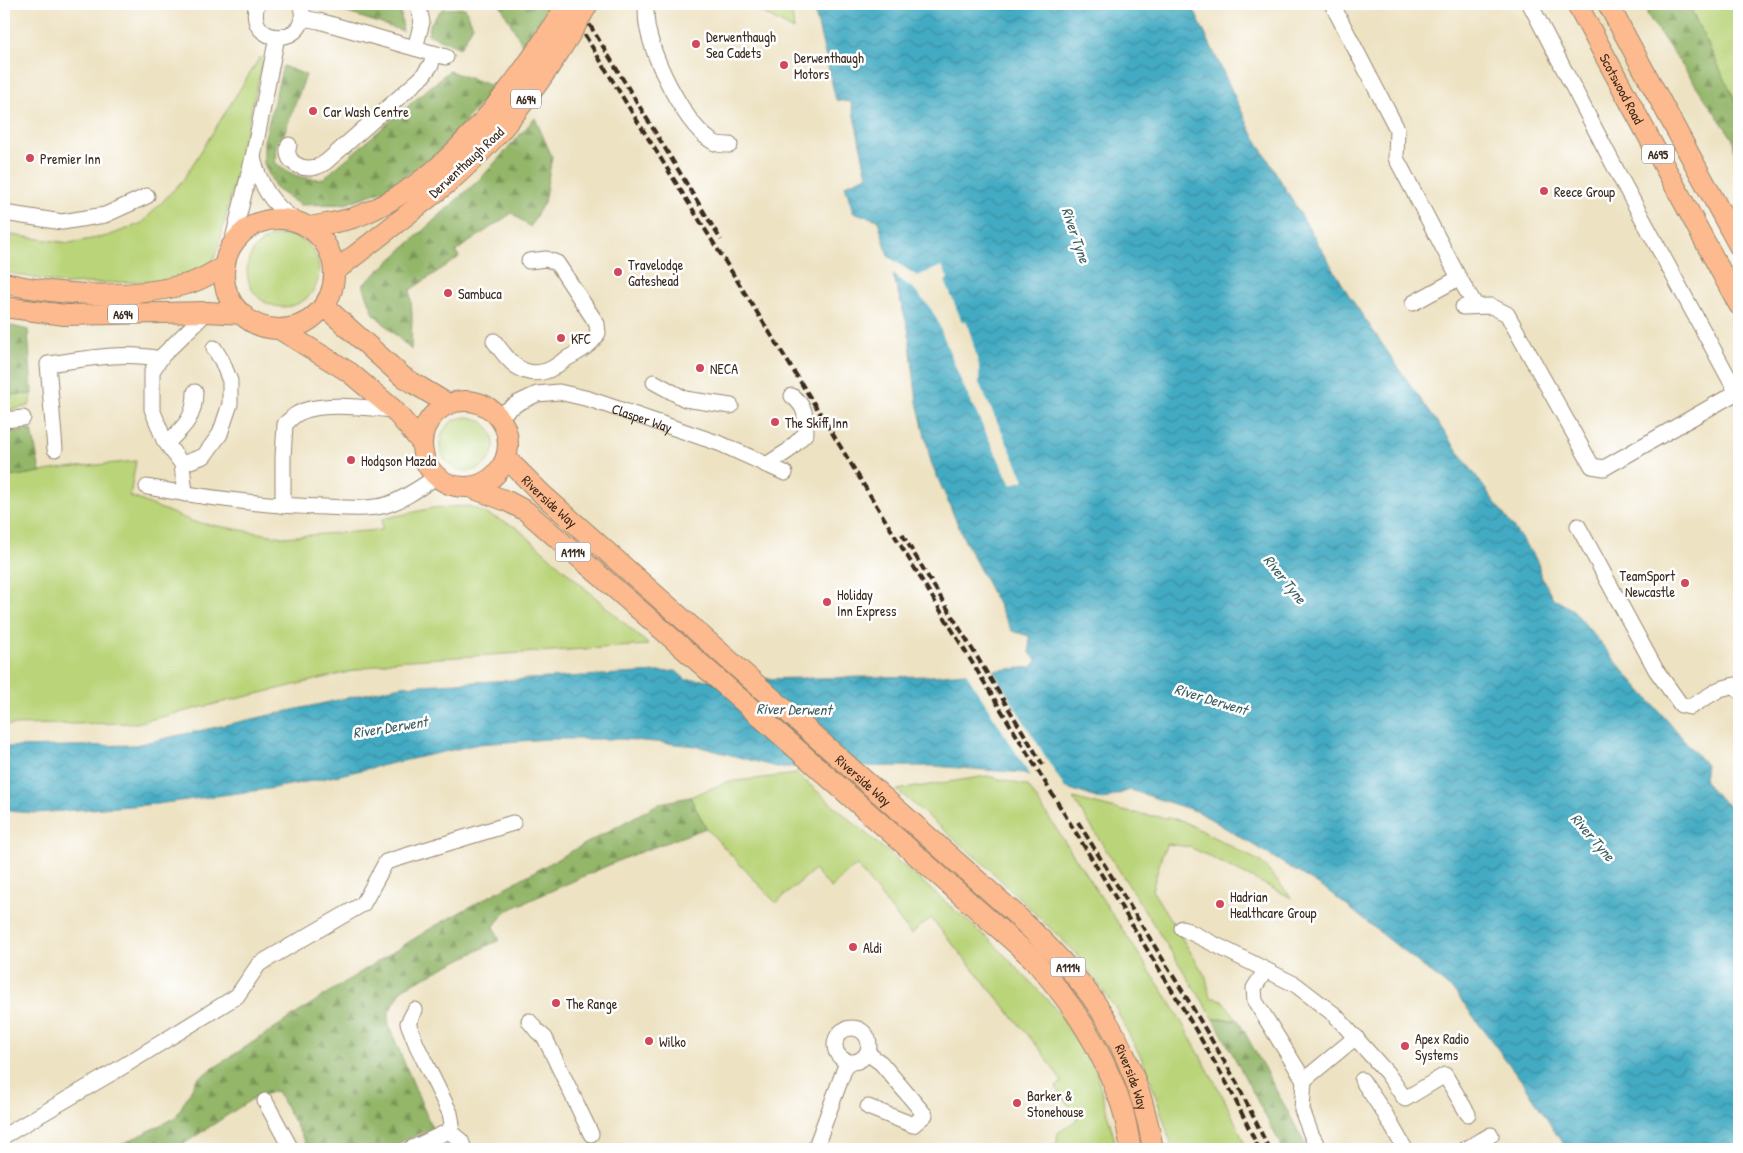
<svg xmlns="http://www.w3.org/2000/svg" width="1743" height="1153" viewBox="0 0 1743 1153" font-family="'Patrick Hand',sans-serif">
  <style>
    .grass { fill: #bad479; stroke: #7a7f4c }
    .forest { fill: url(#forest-firs); stroke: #677044 }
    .water { fill: url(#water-waves); stroke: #3f6a70 }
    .pier { fill: #ede2c2 }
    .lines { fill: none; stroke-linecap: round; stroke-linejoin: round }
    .minor-casing { stroke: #948670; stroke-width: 17 }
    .major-casing { stroke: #948670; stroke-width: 22 }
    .minor { stroke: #fff; stroke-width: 15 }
    .major { stroke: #fcba8e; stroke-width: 20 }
    .rail { stroke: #3b2a1e; stroke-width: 4; stroke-dasharray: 8 4; stroke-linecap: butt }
    .major-bridge-casing { stroke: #948670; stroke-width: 22; stroke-linecap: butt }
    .major-bridge { stroke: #fcba8e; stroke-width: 20 }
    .poi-dot { fill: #d1495b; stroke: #fff; stroke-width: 2 }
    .labels { text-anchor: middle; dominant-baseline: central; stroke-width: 5; stroke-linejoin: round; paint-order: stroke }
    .shield { fill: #fff; stroke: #766a62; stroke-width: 1 }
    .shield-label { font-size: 12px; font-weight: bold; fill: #3b2a1e }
    .poi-label { font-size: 14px; fill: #3b2a1e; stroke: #fff; text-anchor: start }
    .street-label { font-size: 14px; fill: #3b2a1e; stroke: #fff }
    .water-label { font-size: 15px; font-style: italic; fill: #3e5e60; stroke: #fff }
  </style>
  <defs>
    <pattern id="forest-firs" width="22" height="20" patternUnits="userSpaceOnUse" patternTransform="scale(1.25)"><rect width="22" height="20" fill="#93b669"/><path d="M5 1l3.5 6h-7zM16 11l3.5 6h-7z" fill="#799456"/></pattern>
    <pattern id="water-waves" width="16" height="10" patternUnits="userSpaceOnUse" patternTransform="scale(1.25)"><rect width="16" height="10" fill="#43abc3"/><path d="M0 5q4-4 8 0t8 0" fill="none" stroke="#398b9e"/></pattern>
  </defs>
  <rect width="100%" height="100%" fill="#fff"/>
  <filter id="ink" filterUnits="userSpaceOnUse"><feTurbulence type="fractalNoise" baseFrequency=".02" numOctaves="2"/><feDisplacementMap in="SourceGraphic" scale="10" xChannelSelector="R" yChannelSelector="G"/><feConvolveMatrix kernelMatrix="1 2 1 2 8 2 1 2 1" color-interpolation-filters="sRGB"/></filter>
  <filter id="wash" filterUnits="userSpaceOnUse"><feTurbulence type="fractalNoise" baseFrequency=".0096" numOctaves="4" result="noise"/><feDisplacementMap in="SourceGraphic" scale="20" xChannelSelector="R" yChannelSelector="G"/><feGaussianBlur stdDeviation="1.12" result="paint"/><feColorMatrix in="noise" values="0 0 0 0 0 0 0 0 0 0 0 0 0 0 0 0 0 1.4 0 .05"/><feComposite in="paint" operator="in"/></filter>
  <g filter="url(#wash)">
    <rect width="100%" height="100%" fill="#ede2c2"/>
    <path class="grass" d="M746,4H791L794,30Z
      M1688,4H1739V108Z
      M260,57L263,61L219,245L214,259L194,273L160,281L65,284L4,272V234L69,243L108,236L142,223L183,180Z
      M247 271a36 36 0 1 1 72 0a36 36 0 1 1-72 0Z
      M32,394L29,406L4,411V395Z
      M440 444a27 27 0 1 1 54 0a27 27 0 1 1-54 0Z
      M136,461L130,496L194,522L282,537L382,530V519L433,508L469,506L516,527L649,645L394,661L136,723L4,725V478L57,469Z
      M797,774L993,943L1056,1009L1096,1072L1117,1149H1056L1058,1133L1078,1119L1056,1087L1062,1082L1042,1052L931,918L911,934L857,866C846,871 840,881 831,888L814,870L776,903L706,828L690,797L727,782Z
      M987,776L1028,786L1172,1005L1227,1104L1247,1149H1171L1170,1140L1147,1069L1116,1009L1076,953L985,865L897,790Z
      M1073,798L1127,812L1181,820L1261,862L1292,898L1190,847L1167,844L1162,855L1152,890L1206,977L1210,997L1222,1000L1238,1020L1214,1019Z"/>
    <path class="forest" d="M321,4H395L400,8L403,31Z
      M500,4H553L523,46Z
      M1645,4H1688L1739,108V186L1733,139L1648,16Z
      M465,8L473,26L460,48L428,34L430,24L442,9Z
      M283,66L306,75L284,134L276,144L275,162C289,175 306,181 324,178L449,71L495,87L436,154L387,189L345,204L300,205L276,189L264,164V141Z
      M535,118L552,157L544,202L530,227L512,213L456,251L459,257L410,290L412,314L411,350L374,314L363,285L483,176Z
      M4,324L28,330L32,394L4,395Z
      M32,430L40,472L4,478V432Z
      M690,797L706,828L627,857L506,911L494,926L499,940L403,988L389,1012L388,1024L432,1128L386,1149H309L277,1091L255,1097L176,1149H113L176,1117L197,1079L334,989L433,927L660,803Z
      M1214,1019L1238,1020L1308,1149H1283Z"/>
    <path class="water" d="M813,4H1191L1251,131L1350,297L1411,386L1538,562L1540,574L1553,598L1573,610L1623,670L1706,765L1704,779L1712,791L1739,815V1149H1566L1527,1088L1455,992L1327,890L1199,812L1130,790L1102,800L1024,773L934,766L776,767L697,746L623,739H548L479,744L317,780L268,789L157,804L36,813L4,811V747L135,745L401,686L676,671L686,680L932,676L1032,667L1037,661L1030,653L1029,636L1012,631L964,539L931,462L917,402L908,328L878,220L853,212L845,185L867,176L851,102L836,100Z"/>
    <path class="pier" d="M884,254L917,276L942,266L948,279L945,281L962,322L966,321L971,336L979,366V383L1024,480L1011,485L962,383L937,320L931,309L914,289L888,271Z
      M991,668L1066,790L1032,778L965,671Z"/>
  </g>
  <g filter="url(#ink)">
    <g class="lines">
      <defs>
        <g id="minor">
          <path d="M257,4C244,50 316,45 300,4"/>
          <path d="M646,4C646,12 646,22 648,30C655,62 686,128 715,143C719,145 726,145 730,145"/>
          <path d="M1332,4L1397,129L1396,158L1459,278L1476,306"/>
          <path d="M1530,4L1621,179L1737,393"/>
          <path d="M302,18L319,21L446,57"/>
          <path d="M415,48L422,22L418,4"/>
          <path d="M289,145C283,161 301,171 316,167C319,166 323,164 326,162L421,78L431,65L434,53"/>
          <path d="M253,158C260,185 271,204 295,220"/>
          <path d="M4,213L62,222L105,215L147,196"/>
          <path d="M231,247L253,157L277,37"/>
          <path d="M1413,303L1459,278"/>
          <path d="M1463,307L1491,306L1507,314L1592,466L1604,468L1739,391"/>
          <path d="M494,341C507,359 521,379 546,371C553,369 560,363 566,359C580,351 590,347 598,333L597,324L557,263L546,259L529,261"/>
          <path d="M654,382L685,399L731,406"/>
          <path id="s1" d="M498,416L518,403L537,394L559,392L589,399L721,444L785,473"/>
          <path d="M4,420L23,418"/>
          <path d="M167,443C185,426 195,417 195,392"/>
          <path d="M55,449L48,364C85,359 123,351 160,359"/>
          <path d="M182,464L204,456L220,434L230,404V381L222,361L214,348"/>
          <path d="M766,465L788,451L806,433C805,415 807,408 792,396"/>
          <path d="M147,487C206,498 265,506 325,507C344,508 367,510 386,505C403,500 421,487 436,477"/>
          <path d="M185,494L182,464L164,440L152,409V371L163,355L207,312"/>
          <path d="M283,506V457L285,424C289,421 293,416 297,414C320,401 368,408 394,410"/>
          <path d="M1578,526L1656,670L1681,705L1690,707L1720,689L1735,685L1739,691"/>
          <path d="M1182,928L1296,985L1335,1015L1387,1073L1405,1099L1445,1075L1468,1114"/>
          <path d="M1265,971L1254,988L1255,1001L1304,1080"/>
          <path d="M529,1021L537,1031L545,1038L591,1134"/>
          <circle cx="852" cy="1045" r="17"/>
          <path d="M867,1053L881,1063L925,1115L913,1125L868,1107"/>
          <path d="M1362,1080L1385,1114L1405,1149"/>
          <path d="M265,1101L291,1149"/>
          <path d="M449,1131L461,1141L464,1149"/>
          <path d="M4,1136L117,1070L237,996L259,964L363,904L386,862L513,823"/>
          <path d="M410,1149L449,1131L452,1124L450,1113L417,1046L408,1023L415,1010"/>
          <path d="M815,1149L847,1062"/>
          <path d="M1319,1149L1311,1134L1302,1110L1304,1080L1356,1037"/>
          <path d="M1466,1149L1491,1135"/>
        </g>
        <g id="major">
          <path id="s2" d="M1577,4L1739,305"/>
          <path d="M1608,4L1739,246"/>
          <circle cx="279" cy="274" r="55"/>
          <path d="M310,227C325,224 341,222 356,217C386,206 411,189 436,169"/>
          <path d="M335,271L449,182"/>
          <path d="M4,283C62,296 128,300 187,284C200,281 213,272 225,266"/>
          <path d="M324,306L403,377L448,404"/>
          <path d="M4,307L65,315L207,312L243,314"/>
          <path d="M279,329L349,372L394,410L421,442"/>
          <circle cx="465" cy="444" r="43"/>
          <path id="s3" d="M507,459L543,495L1013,912C1034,932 1055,952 1074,975C1116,1023 1143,1087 1153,1149"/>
          <path d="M469,487L507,501L526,511L667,634L1032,958C1073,1004 1100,1045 1121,1104C1126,1119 1128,1134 1131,1149"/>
        </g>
      </defs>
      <use href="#minor" class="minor-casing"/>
      <use href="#major" class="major-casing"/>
      <use href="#minor" class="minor"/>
      <use href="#major" class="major"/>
      <path class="rail" d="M566,4L628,106L823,418L1184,1010L1229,1087L1259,1149
        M577,4L721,240
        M902,534L1043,765
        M1078,822L1191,1005L1237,1083L1269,1149"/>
      <defs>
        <path id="major-bridge" d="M436,169C489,121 530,64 567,4
          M449,182C468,165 487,147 503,128C536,89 564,47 588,4"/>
      </defs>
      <use href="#major-bridge" class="major-bridge-casing"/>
      <use href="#major-bridge" class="major-bridge"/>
    </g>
  </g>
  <g class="poi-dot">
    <circle cx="696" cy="44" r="5"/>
    <circle cx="784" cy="65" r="5"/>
    <circle cx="313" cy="111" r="5"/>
    <circle cx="30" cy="158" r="5"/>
    <circle cx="1544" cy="191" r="5"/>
    <circle cx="618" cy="272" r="5"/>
    <circle cx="448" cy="293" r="5"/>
    <circle cx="561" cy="338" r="5"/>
    <circle cx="700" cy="368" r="5"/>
    <circle cx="775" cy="422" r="5"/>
    <circle cx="351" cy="460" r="5"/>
    <circle cx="1685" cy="583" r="5"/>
    <circle cx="827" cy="602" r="5"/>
    <circle cx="1220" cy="904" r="5"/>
    <circle cx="853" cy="947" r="5"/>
    <circle cx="556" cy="1003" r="5"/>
    <circle cx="649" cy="1041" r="5"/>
    <circle cx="1405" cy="1046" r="5"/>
    <circle cx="1017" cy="1103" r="5"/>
  </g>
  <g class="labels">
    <g class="shield">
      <rect x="511" y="89.5" width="30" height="19" rx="4"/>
      <rect x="1642" y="144.5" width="32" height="19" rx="4"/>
      <rect x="108" y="304.5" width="30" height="19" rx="4"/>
      <rect x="555.5" y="542.5" width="35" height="19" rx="4"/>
      <rect x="1050.5" y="957.5" width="35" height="19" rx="4"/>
    </g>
    <g class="shield-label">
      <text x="526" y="99">A694</text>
      <text x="1658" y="154">A695</text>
      <text x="123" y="314">A694</text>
      <text x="573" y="552">A1114</text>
      <text x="1068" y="967">A1114</text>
    </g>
    <g class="poi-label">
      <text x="706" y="36">Derwenthaugh<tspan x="706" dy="16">Sea Cadets</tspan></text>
      <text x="794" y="57">Derwenthaugh<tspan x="794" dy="16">Motors</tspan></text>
      <text x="323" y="111">Car Wash Centre</text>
      <text x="40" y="158">Premier Inn</text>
      <text x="1554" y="191">Reece Group</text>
      <text x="628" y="264">Travelodge<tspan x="628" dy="16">Gateshead</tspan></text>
      <text x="458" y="293">Sambuca</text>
      <text x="571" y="338">KFC</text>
      <text x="710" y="368">NECA</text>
      <text x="785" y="422">The Skiff Inn</text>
      <text x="361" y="460">Hodgson Mazda</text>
      <text x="1675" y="575" text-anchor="end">TeamSport<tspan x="1675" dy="16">Newcastle</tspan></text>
      <text x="837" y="594">Holiday<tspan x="837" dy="16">Inn Express</tspan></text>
      <text x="1230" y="896">Hadrian<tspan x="1230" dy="16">Healthcare Group</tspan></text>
      <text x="863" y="947">Aldi</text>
      <text x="566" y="1003">The Range</text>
      <text x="1415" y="1038">Apex Radio<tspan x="1415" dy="16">Systems</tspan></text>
      <text x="659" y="1041">Wilko</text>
      <text x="1027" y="1095">Barker &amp;<tspan x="1027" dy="16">Stonehouse</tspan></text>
    </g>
    <g class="street-label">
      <text stroke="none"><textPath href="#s2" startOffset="96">Scotswood Road</textPath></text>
      <text transform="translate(466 162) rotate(-43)">Derwenthaugh Road</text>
      <text stroke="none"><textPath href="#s1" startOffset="154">Clasper Way</textPath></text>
      <text stroke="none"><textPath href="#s3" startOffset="60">Riverside Way</textPath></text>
      <text stroke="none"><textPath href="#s3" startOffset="480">Riverside Way</textPath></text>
      <text stroke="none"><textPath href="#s3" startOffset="885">Riverside Way</textPath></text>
    </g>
    <g class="water-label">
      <text transform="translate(1076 235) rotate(71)">River Tyne</text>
      <text transform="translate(1285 579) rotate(51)">River Tyne</text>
      <text transform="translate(1211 699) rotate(17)">River Derwent</text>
      <text transform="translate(794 709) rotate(1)">River Derwent</text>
      <text transform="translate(390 727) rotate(-9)">River Derwent</text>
      <text transform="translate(1593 837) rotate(49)">River Tyne</text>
    </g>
  </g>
  <rect width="1743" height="1153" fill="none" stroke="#fff" stroke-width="20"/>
</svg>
